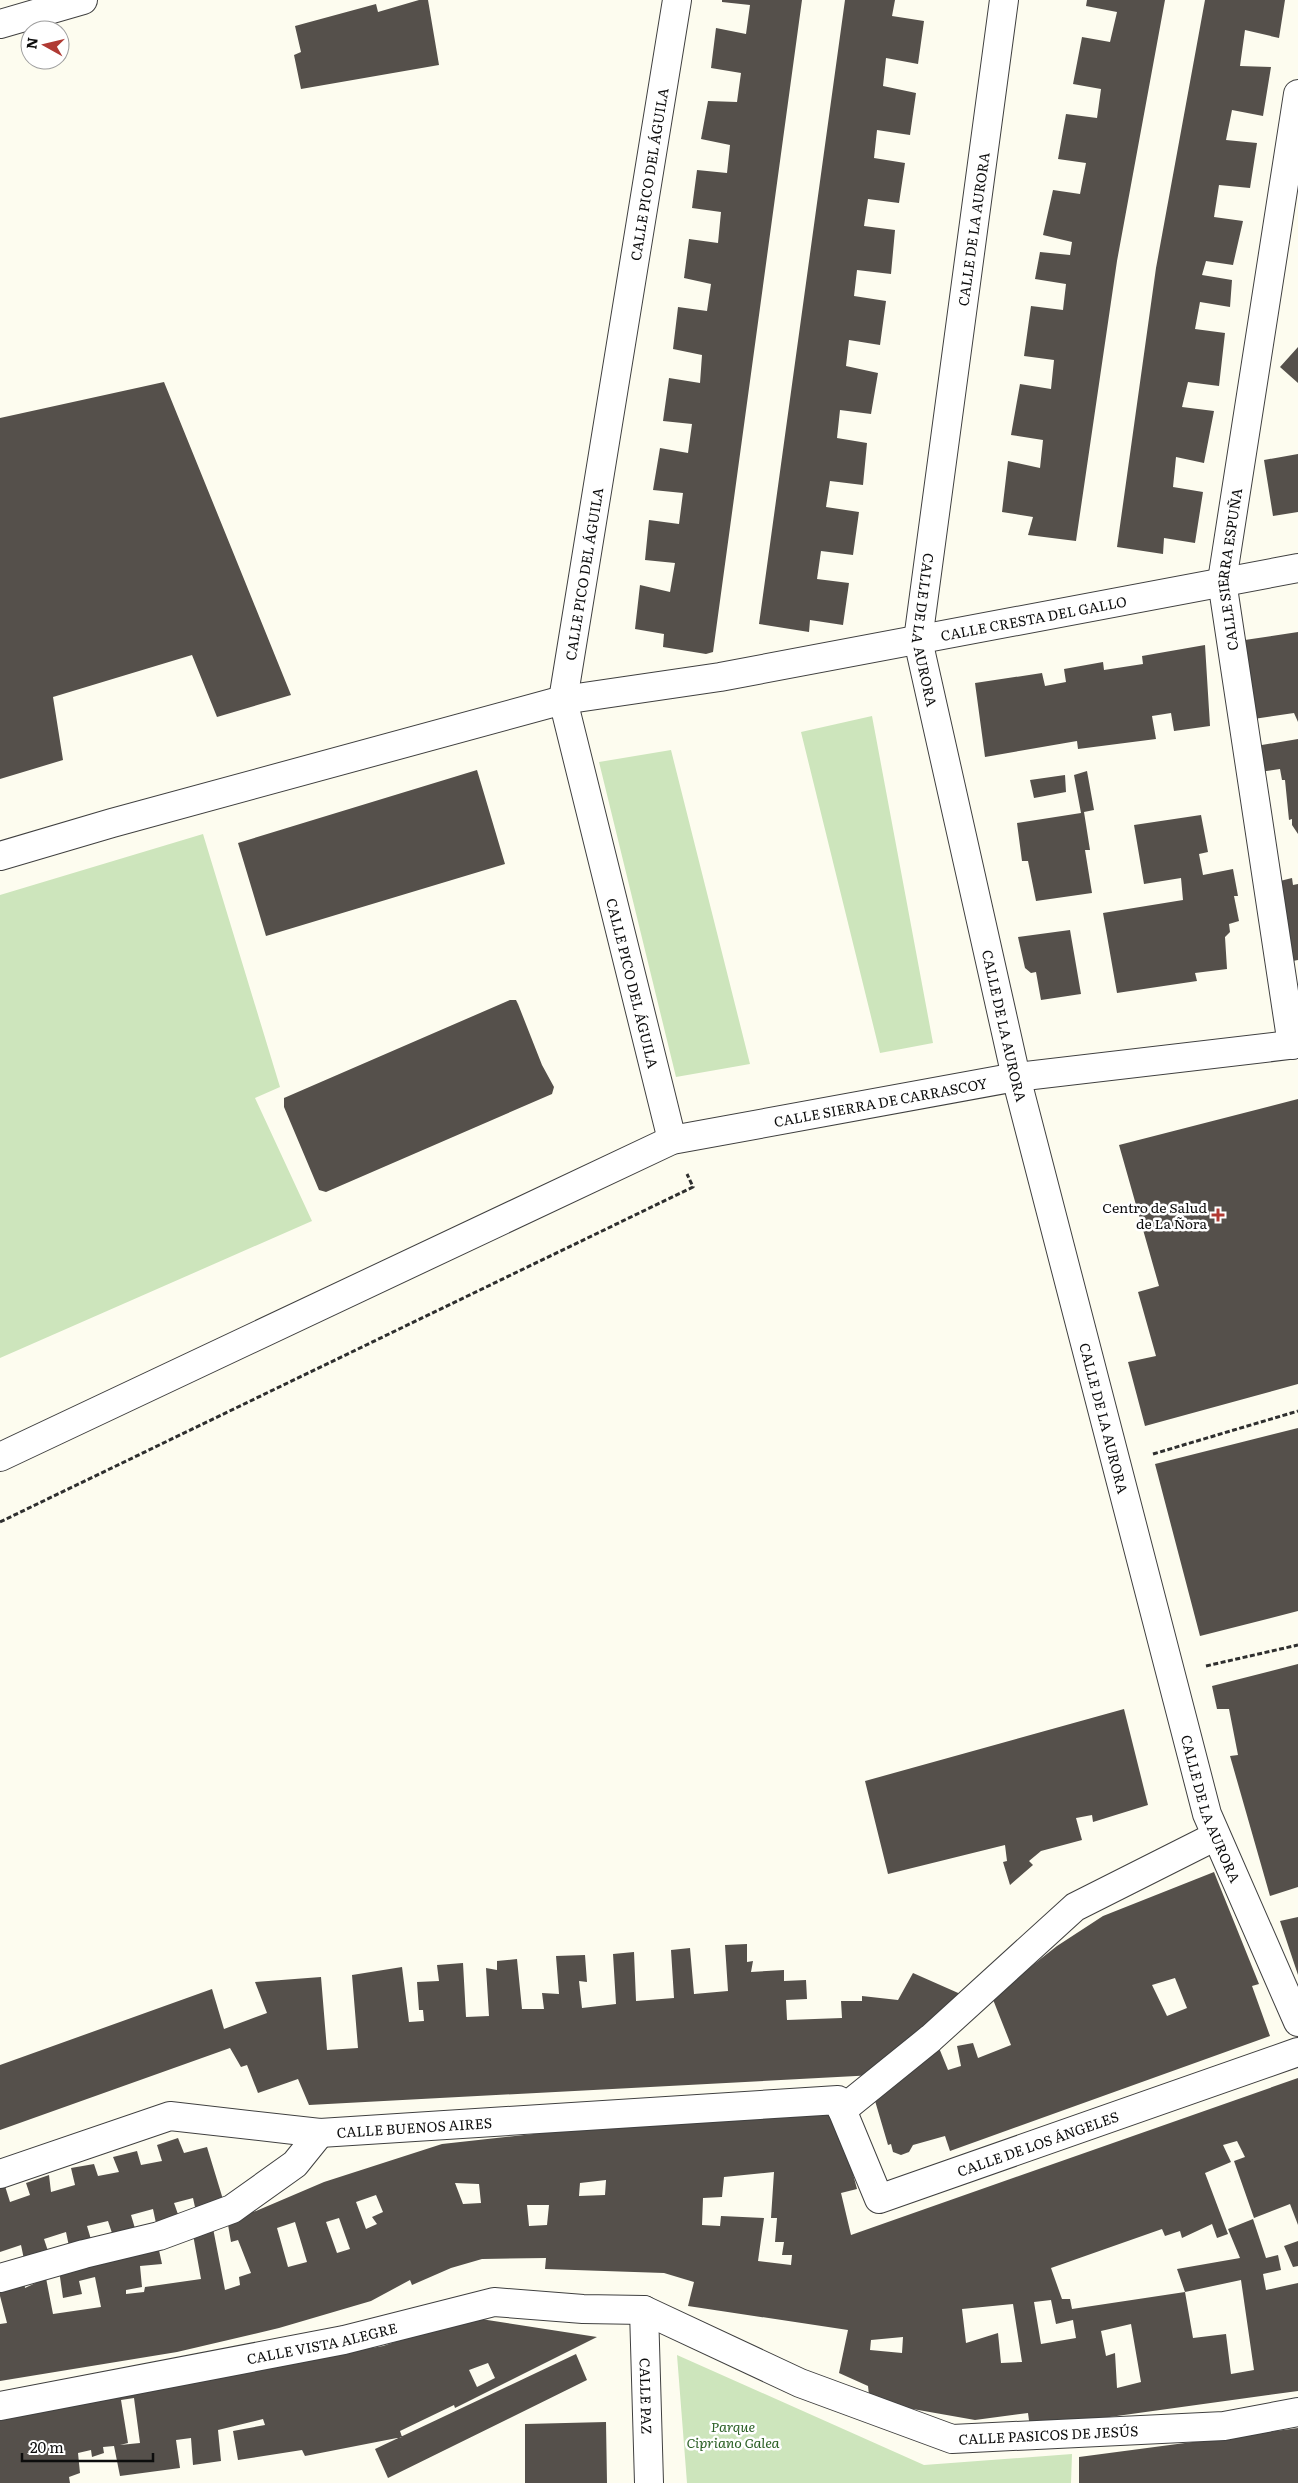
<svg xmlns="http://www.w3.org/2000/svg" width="1298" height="2483" viewBox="0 0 1298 2483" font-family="Literata,serif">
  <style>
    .green { fill: #cde5bc }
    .building { fill: #55504b; fill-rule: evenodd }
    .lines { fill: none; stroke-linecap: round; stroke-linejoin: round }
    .pedestrian-casing { stroke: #404040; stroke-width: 30 }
    .minor-casing { stroke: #404040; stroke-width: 30 }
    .path { stroke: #2f2f2f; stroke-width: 3; stroke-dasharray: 5 2.5; stroke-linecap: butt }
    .pedestrian { stroke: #fff; stroke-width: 28 }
    .minor { stroke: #fff; stroke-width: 28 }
    .poi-dot { fill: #b03a33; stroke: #fff; stroke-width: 2 }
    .labels { text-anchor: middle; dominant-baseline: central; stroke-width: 5; stroke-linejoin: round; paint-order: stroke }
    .street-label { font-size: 14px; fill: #0d0d0d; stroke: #fff }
    .poi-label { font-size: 14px; fill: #0d0d0d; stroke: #fff; text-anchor: end }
    .park-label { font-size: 14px; font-style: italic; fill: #2a5f24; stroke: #fff }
  </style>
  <rect width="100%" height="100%" fill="#fdfcef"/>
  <path class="green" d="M872,716L933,1043L880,1053L801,732Z
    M671,750L750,1064L676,1077L599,762Z
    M203,834L280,1087L255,1098L312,1221L0,1358V895Z
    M677,2355L924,2465L1072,2454L1071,2483H687Z"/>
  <path class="building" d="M419,0H428L439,65L301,89L294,55L301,52L295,26L376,4L378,12Z
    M722,0H802L713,652L706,654L663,647L664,634L635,629L640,585L670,592L675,563L645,560L649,520L679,524L683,493L653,490L660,448L688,453L692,424L663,421L669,378L700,383L702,355L673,349L678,307L707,311L711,284L684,278L689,239L718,243L721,212L692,208L697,170L727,173L730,145L701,139L708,101L737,102L741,73L711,68L716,28L746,34L750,5L722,2Z
    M845,0H895L892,16L924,21L918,64L886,58L883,86L916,93L910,135L877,130L874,158L905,163L899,203L868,199L864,226L895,230L891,274L857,270L854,296L886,301L880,345L849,340L846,366L878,373L871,414L840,410L837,438L867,443L863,485L830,481L826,507L859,512L853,555L821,551L817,579L849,583L843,625L810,620L809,632L759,624Z
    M1087,0H1165L1117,261L1076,541L1028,535L1033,517L1002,512L1008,461L1040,468L1043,440L1011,435L1020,384L1051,389L1054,360L1024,356L1031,306L1063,310L1066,284L1035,279L1040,252L1070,255L1072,242L1043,235L1053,190L1080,194L1086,163L1058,159L1066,114L1097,118L1101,89L1073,84L1082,37L1110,42L1117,12L1086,6Z
    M1205,0H1285L1279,38L1245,30L1240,66L1271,67L1263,116L1232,110L1226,140L1257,143L1250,188L1219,185L1214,217L1243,221L1233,265L1206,261L1202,275L1232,280L1230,307L1200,302L1195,329L1225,333L1219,386L1188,382L1182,407L1214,411L1204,463L1176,457L1173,487L1203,492L1195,543L1164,538L1163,554L1117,547L1156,268Z
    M1298,347V383L1280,367Z
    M164,382L291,695L217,717L192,655L53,697L63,760L0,779V418Z
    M1298,454V512L1273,516L1264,460Z
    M1298,632V722L1294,713L1247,720L1238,641Z
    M1205,645L1210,726L1174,731L1171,713L1152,716L1156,739L1078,749L1077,741L985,757L975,683L1042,673L1045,686L1066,682L1064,669L1103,662L1104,670L1143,664L1142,656Z
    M1298,739V834L1292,825V819L1289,820L1285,780H1282L1280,769L1259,772L1256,746Z
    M477,770L505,864L266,936L238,843Z
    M1087,771L1094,810L1084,812L1090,850H1085L1092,893L1036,901L1028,861H1022L1017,823L1081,813L1074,775Z
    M1065,775L1066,792L1034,798L1030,780Z
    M1201,815L1208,852L1199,854L1203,875L1233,869L1238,896H1234L1239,921L1229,924L1230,932L1225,937L1227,969L1195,973L1197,981L1117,993L1103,913L1183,900L1181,878L1144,884L1134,825Z
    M1292,878L1293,885L1298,884V960L1293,961L1276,882Z
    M1070,930L1081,994L1041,1000L1036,972L1031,973L1025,968L1018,937Z
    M510,1000H516L518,1004L542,1065L554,1087L552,1094L326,1192L319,1190L284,1107V1098Z
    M1298,1099V1384L1145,1426L1128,1362L1156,1356L1138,1292L1159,1286L1119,1145Z
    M1298,1428V1611L1200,1636L1155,1464Z
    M1298,1664V1887L1270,1896L1230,1756L1238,1755L1229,1709H1217L1212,1686Z
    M1124,1709L1148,1805L1093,1822L1092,1815L1076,1818L1082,1840L1041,1851L1029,1861L1033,1865L1010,1885L1003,1862L1007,1861L1005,1845L888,1874L865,1781Z
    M1214,1872L1259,1984L1252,1986L1270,2036L950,2151L945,2136L913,2145L909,2152L901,2155L893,2152L891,2144L888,2145L873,2094L937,2043L948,2070L961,2066L957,2046L973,2043L978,2058L1011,2045L992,1997L1057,1946L1103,1916ZM1175,1978L1187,2008L1167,2016L1152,1985Z
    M1298,1917V1975L1280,1921Z
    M747,1944V1962L753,1961L751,1972L784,1970V1981L806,1980L807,1999L786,2000L787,2020L842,2018L841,2001H862V1996L898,2000L913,1973L965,1996L875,2075L309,2105L298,2079L258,2093L247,2065L241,2067L230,2048L0,2130V2065L212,1989L224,2029L267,2013L255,1982L321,1977L327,2050L358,2048L352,1975L402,1967L409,2022L424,2021L423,2010H419L417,1982L439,1981L437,1965L463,1963L466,2017L489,2016L486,1968L497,1970V1961L517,1959L522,2009H544L542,1993L559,1994L556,1956L585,1955L587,1982L579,1981L582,2008L616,2004L613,1954L634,1952L636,2001L674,1998L671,1950L690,1948L694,1994L728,1991L725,1945Z
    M1298,2078V2225L1290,2204L1254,2218L1234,2161L1245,2157L1237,2141L1223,2145L1231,2162L1205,2173L1228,2234L1217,2238L1212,2224L1182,2238L1180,2231L1165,2236L1162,2229L1051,2268L1062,2299H1070L1072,2309L1185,2292L1193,2338L1226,2334L1231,2374L1254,2370L1241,2280L1185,2292L1177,2269L1240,2258L1228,2229L1253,2219L1266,2258L1278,2255L1281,2270L1263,2274L1266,2290L1298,2283V2391L1030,2428L1028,2413L975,2420L907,2408L869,2395L868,2386L839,2373L848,2330L688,2306L694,2282L664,2273L545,2269L546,2258L482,2259L451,2268L412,2285L410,2280L371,2301L279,2328L177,2352L0,2381V2324L7,2323L0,2296V2283L24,2280L25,2288L46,2278L53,2314L101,2307L95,2277L79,2281L82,2294L63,2298L59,2270L157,2241L162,2264L140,2266L142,2287L126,2290V2294L144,2292L145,2287L201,2279L192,2229L212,2223L225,2290L240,2285L239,2277L251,2273L238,2240L231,2242L227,2219L256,2211L324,2182L442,2144L552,2132L837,2113L857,2189L841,2193L851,2235ZM774,2172L771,2218H777L775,2242H784L782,2255H792L791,2265L758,2261L764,2218L721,2216L720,2226L702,2225L703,2198L722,2197L724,2177ZM606,2180L605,2195L579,2196L580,2183ZM455,2183L479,2184L481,2203L463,2204ZM376,2195L383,2212L372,2217L377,2224L366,2229L356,2202ZM527,2205H549L547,2225L529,2226ZM339,2218L350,2249L337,2253L326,2222ZM295,2222L307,2262L288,2267L277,2228ZM1051,2300L1056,2324L1073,2320L1076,2338L1041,2344L1034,2302ZM1013,2304L1022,2362L1001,2363L998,2333L966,2343L962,2309ZM1131,2324L1141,2382L1117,2388L1115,2353L1106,2356L1101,2331ZM903,2337L902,2353L870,2350L871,2340Z
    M178,2138L184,2153L207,2147L225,2206L197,2216L193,2198L174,2203L180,2220L157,2228L153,2209L131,2215L137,2235L115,2242L108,2221L87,2226L93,2246L70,2251L66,2232L44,2239L50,2257L25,2264L21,2245L0,2252V2188L5,2186L10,2202L30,2195L26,2183L49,2175L51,2192L75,2185L71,2168L94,2164L98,2176L119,2172L113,2157L137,2151L141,2165L162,2161L157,2145Z
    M1298,2241V2266L1293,2267L1284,2246Z
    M468,2317L597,2337L455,2408L454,2405L400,2431L402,2437L305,2456L302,2450L238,2460L233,2431L265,2425L263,2419L218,2430L221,2461L193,2465L191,2438L176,2440L180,2468L120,2476L114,2446L103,2447L104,2453L92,2457L91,2450L78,2453L80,2473L69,2477L70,2483H0V2412L383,2346ZM488,2363L495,2378L477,2387L469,2370ZM134,2398L140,2443L120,2445L128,2443L121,2400Z
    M576,2354L587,2380L388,2478L375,2449Z
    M606,2422L607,2483H525V2424Z
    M1298,2428V2483H1079V2457Z"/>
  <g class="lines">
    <defs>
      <path id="pedestrian" d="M0,2278L84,2254L159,2236L232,2209L295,2164L320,2133"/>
      <g id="minor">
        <path id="s1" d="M1004,0L918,640L1016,1077L1207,1814L1298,2022"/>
        <path d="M0,24L83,0"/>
        <path id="s2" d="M0,856L112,823L563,700L720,677L1298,568"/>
        <path id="s3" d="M1292,1045L1222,581L1298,94"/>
        <path id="s4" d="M672,1140L563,700L677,0"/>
        <path id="s5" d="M0,1457L672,1140L1016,1077L1298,1044"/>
        <path d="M842,2110L931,2038L1075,1907L1216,1836"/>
        <path id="s6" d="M0,2174L170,2116L320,2133L838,2100L879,2199L1298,2052"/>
        <path id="s7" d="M644,2310L649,2483"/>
        <path id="s8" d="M0,2406L344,2340L494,2302L583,2309L644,2310L800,2383L952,2439L1224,2426L1298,2412"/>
      </g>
    </defs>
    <use href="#pedestrian" class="pedestrian-casing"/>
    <use href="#minor" class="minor-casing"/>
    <path class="path" d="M1153,1454L1298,1411
      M0,1522L693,1187L687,1174
      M1206,1666L1298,1645"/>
    <use href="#pedestrian" class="pedestrian"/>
    <use href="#minor" class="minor"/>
  </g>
  <path class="poi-dot" d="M1215.5 1207.5h5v5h5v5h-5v5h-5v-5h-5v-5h5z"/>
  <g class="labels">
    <g class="street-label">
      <text stroke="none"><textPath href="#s4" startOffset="986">CALLE PICO DEL ÁGUILA</textPath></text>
      <text transform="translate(973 229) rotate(-82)">CALLE DE LA AURORA</text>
      <text stroke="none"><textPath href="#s3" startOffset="481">CALLE SIERRA ESPUÑA</textPath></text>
      <text stroke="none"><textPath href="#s4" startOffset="581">CALLE PICO DEL ÁGUILA</textPath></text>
      <text stroke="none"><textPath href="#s2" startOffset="1062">CALLE CRESTA DEL GALLO</textPath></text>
      <text stroke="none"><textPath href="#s1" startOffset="636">CALLE DE LA AURORA</textPath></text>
      <text transform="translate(633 983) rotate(76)">CALLE PICO DEL ÁGUILA</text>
      <text stroke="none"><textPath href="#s1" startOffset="1041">CALLE DE LA AURORA</textPath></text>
      <text stroke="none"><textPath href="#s5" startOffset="955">CALLE SIERRA DE CARRASCOY</textPath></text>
      <text stroke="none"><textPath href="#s1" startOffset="1446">CALLE DE LA AURORA</textPath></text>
      <text stroke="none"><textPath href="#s1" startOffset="1851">CALLE DE LA AURORA</textPath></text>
      <text stroke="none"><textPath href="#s6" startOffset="425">CALLE BUENOS AIRES</textPath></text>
      <text stroke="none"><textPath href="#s6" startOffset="1125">CALLE DE LOS ÁNGELES</textPath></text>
      <text stroke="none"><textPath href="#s8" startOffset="328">CALLE VISTA ALEGRE</textPath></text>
      <text stroke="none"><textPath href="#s7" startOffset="86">CALLE PAZ</textPath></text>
      <text stroke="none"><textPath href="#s8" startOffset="1086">CALLE PASICOS DE JESÚS</textPath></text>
    </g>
    <g class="poi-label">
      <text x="1207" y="1207">Centro de Salud<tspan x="1207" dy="16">de La Ñora</tspan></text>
    </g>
    <g class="park-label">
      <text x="733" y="2426">Parque<tspan x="733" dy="16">Cipriano Galea</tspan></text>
    </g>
  </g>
  <g transform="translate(45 45) rotate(278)"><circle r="24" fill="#ffffff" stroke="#9e9e9e"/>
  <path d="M0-4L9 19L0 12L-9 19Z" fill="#b03a33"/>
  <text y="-8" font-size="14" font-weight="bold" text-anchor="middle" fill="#0d0d0d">N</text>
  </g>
  <path d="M22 2453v8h131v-8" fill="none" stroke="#0d0d0d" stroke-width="2.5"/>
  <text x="30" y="2453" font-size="15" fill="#0d0d0d" stroke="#ffffff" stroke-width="4" paint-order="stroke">20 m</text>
</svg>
